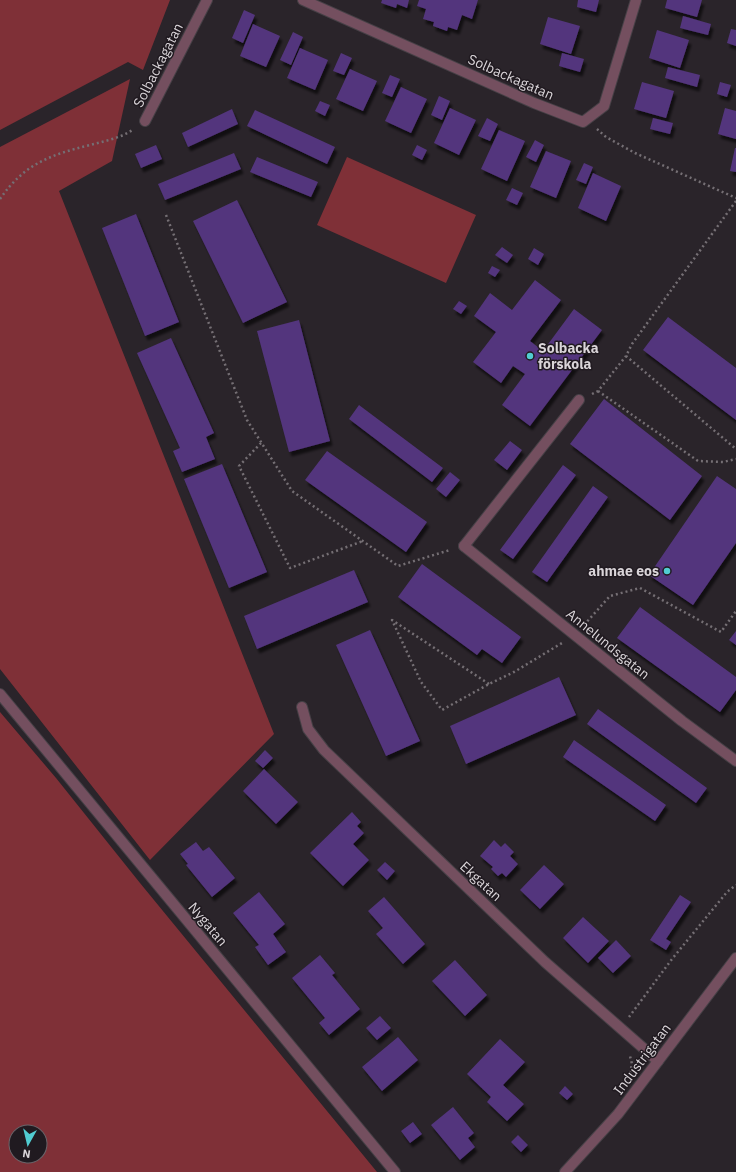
<svg xmlns="http://www.w3.org/2000/svg" width="736" height="1172" viewBox="0 0 736 1172" font-family="'IBM Plex Sans',sans-serif">
  <style>
    .green { fill: #7f3037; fill-rule: evenodd }
    .building { fill: #53357d; filter: url(#shadow) }
    .lines { fill: none; stroke-linecap: round; stroke-linejoin: round }
    .service-casing { stroke: #464046; stroke-width: 12 }
    .minor-casing { stroke: #464046; stroke-width: 12 }
    .tertiary-casing { stroke: #464046; stroke-width: 12 }
    .path { stroke: #756f74; stroke-width: 2.5; stroke-dasharray: 2 3; stroke-linecap: butt }
    .service { stroke: #744f5f; stroke-width: 10 }
    .minor { stroke: #744f5f; stroke-width: 10 }
    .tertiary { stroke: #744f5f; stroke-width: 10 }
    .poi-dot { fill: #51ccd1; stroke: #201a20; stroke-width: 1.5 }
    .labels { text-anchor: middle; dominant-baseline: central; stroke-width: 3; stroke-linejoin: round; paint-order: stroke }
    .street-label { font-size: 14px; fill: #dad5d9; stroke: #201a20 }
    .poi-label { font-size: 14px; font-weight: bold; fill: #dad5d9; stroke: #201a20; text-anchor: start }
  </style>
  <defs>
    <filter id="shadow"><feDropShadow dx="2.5" dy="4.5" stdDeviation="1" flood-color="#0009"/></filter>
  </defs>
  <rect width="100%" height="100%" fill="#2a242a"/>
  <path class="green" d="M0,0H170L143,70L128,62L0,130Z
    M130,79L112,161L59,191L274,734L150,860L0,669V147Z
    M347,157L476,215L446,283L317,225Z
    M0,712L56,778L140,883L377,1172H0ZM16,1132H40V1156H16Z"/>
  <path class="building" d="M382,0H409L407,8L397,4L396,8L381,3Z
    M419,0H478L472,19L462,15L457,30L448,27L447,31L433,26L434,22L423,19L426,9L417,6Z
    M578,0H599L596,12L577,7Z
    M667,0H702L697,17L665,8Z
    M244,10L255,15L243,43L232,38Z
    M683,16L711,24L708,35L680,28Z
    M548,17L580,26L571,54L540,44Z
    M253,24L280,36L266,67L240,56Z
    M731,29L736,30V46L727,43Z
    M657,30L689,40L680,68L649,58Z
    M293,32L303,37L291,65L280,60Z
    M300,48L328,60L315,90L287,78Z
    M341,53L352,58L344,75L333,71Z
    M562,53L584,59L580,72L559,66Z
    M668,67L700,75L697,87L665,78Z
    M350,69L377,81L363,111L336,99Z
    M390,75L400,79L392,97L382,93Z
    M642,82L674,91L666,118L634,109Z
    M720,82L731,85L727,97L717,94Z
    M401,87L427,99L411,133L385,121Z
    M439,96L450,101L442,120L431,115Z
    M320,101L330,105L325,116L315,111Z
    M450,108L476,120L459,155L434,143Z
    M725,108L736,111V139L718,134Z
    M232,109L238,124L188,147L182,133Z
    M255,110L335,147L327,164L247,126Z
    M487,118L498,124L490,141L478,136Z
    M653,118L673,123L670,134L650,129Z
    M499,130L525,141L507,181L481,169Z
    M535,140L544,145L536,162L526,157Z
    M156,145L162,159L141,168L135,154Z
    M417,145L427,150L422,160L412,155Z
    M735,148H736V172L730,171Z
    M546,151L571,161L556,198L530,187Z
    M234,153L241,169L165,200L158,184Z
    M257,157L318,182L311,197L250,172Z
    M584,163L593,167L586,184L576,180Z
    M593,173L621,186L606,221L578,208Z
    M512,188L523,193L517,205L506,200Z
    M237,200L287,302L243,323L193,221Z
    M136,214L179,322L145,336L102,228Z
    M502,247L513,255L507,263L495,255Z
    M534,248L544,254L538,265L528,259Z
    M492,266L500,270L495,277L488,273Z
    M535,280L561,300L530,341L543,351L574,309L602,330L530,426L502,405L525,374L513,366L501,383L473,362L496,332L474,316L490,293L512,310Z
    M459,301L467,306L461,314L453,309Z
    M668,317L736,368V420L643,350Z
    M299,320L330,441L289,452L257,331Z
    M171,338L214,433L206,437L215,459L182,472L173,451L180,448L137,353Z
    M604,399L702,476L670,520L570,444Z
    M359,405L443,468L432,482L349,419Z
    M510,441L522,450L507,470L494,460Z
    M327,451L427,522L406,552L305,480Z
    M222,464L267,572L229,588L184,479Z
    M563,465L576,475L513,559L500,550Z
    M450,472L460,480L446,497L436,489Z
    M717,476L736,489V543L693,605L649,575Z
    M593,486L608,497L547,582L532,572Z
    M422,564L521,637L502,663L482,649L477,655L398,597Z
    M354,570L368,602L257,649L244,616Z
    M640,607L736,677V690L720,712L617,638Z
    M370,630L420,741L386,756L336,645Z
    M736,631V645L729,640Z
    M559,677L576,715L466,764L450,726Z
    M598,709L707,788L696,803L587,724Z
    M574,740L666,805L655,821L563,757Z
    M265,750L273,758L263,768L255,761Z
    M264,769L298,802L276,824L243,791Z
    M352,812L361,822L357,826L364,833L353,844L369,860L343,886L310,853Z
    M494,840L501,847L505,843L514,852L510,856L518,864L506,877L502,873L498,876L491,869L493,867L480,856Z
    M196,842L203,851L209,847L235,878L212,897L186,865L188,864L180,854Z
    M385,862L395,871L387,880L377,870Z
    M544,865L564,884L540,909L520,890Z
    M259,892L285,924L273,934L286,952L268,965L255,947L259,945L233,913Z
    M680,895L691,902L666,939L671,942L666,950L650,940Z
    M384,897L425,944L403,964L376,934L383,928L368,911Z
    M583,917L609,941L588,963L563,938Z
    M616,940L631,956L613,973L598,958Z
    M320,955L335,973L332,975L360,1009L329,1035L319,1023L325,1018L292,978Z
    M455,960L487,995L465,1016L432,981Z
    M380,1016L391,1028L377,1040L366,1028Z
    M398,1037L418,1060L382,1091L362,1067Z
    M500,1039L525,1062L503,1085L524,1104L507,1121L487,1102L491,1097L467,1074Z
    M565,1086L573,1094L567,1100L559,1093Z
    M453,1107L474,1133L468,1138L475,1147L460,1160L431,1125Z
    M413,1122L422,1134L410,1143L401,1131Z
    M518,1135L528,1145L521,1152L511,1142Z"/>
  <g class="lines">
    <defs>
      <path id="service" d="M464,546L579,400"/>
      <path id="minor" d="M303,0L534,103L583,122L604,106L636,0
        M145,121L207,0
        M464,546L682,721L736,761
        M0,694L395,1172
        M302,707L308,729L324,750L545,962L658,1061"/>
      <path id="tertiary" d="M565,1172L618,1114L736,958"/>
    </defs>
    <use href="#service" class="service-casing"/>
    <use href="#minor" class="minor-casing"/>
    <use href="#tertiary" class="tertiary-casing"/>
    <path class="path" d="M597,129L606,137L635,153L736,198
      M0,199C24,164 50,155 90,145C105,141 121,138 134,129
      M736,201L632,344L626,356L736,449
      M166,215L247,420L292,491L398,566L450,550
      M598,391L698,461L723,462L736,459
      M592,394L598,391L626,356
      M261,443L239,466L290,568L363,541
      M584,625L610,596L640,588L721,632L736,611
      M489,684L392,620L421,682L442,710L489,684L514,672L562,643
      M629,1017L672,959L727,892L736,885
      M630,1073L632,1064L630,1056"/>
    <use href="#service" class="service"/>
    <use href="#minor" class="minor"/>
    <use href="#tertiary" class="tertiary"/>
  </g>
  <g class="poi-dot">
    <circle cx="530" cy="356" r="4"/>
    <circle cx="667" cy="571" r="4"/>
  </g>
  <g class="labels">
    <g class="street-label">
      <text transform="translate(158 65) rotate(-63)">Solbackagatan</text>
      <text transform="translate(511 77) rotate(24)">Solbackagatan</text>
      <text transform="translate(608 644) rotate(39)">Annelundsgatan</text>
      <text transform="translate(481 881) rotate(43)">Ekgatan</text>
      <text transform="translate(208 924) rotate(50)">Nygatan</text>
      <text transform="translate(642 1059) rotate(-53)">Industrigatan</text>
    </g>
    <g class="poi-label">
      <text x="538" y="348">Solbacka<tspan x="538" dy="16">förskola</tspan></text>
      <text x="659" y="571" text-anchor="end">ahmae eos</text>
    </g>
  </g>
  <g transform="translate(28 1144) rotate(188)"><circle r="19" fill="#201a20" stroke="#6a656a"/>
  <path d="M0-3L7 15L0 10L-7 15Z" fill="#51ccd1"/>
  <text y="-6" font-size="11" font-weight="bold" text-anchor="middle" fill="#dad5d9">N</text>
  </g>
</svg>
